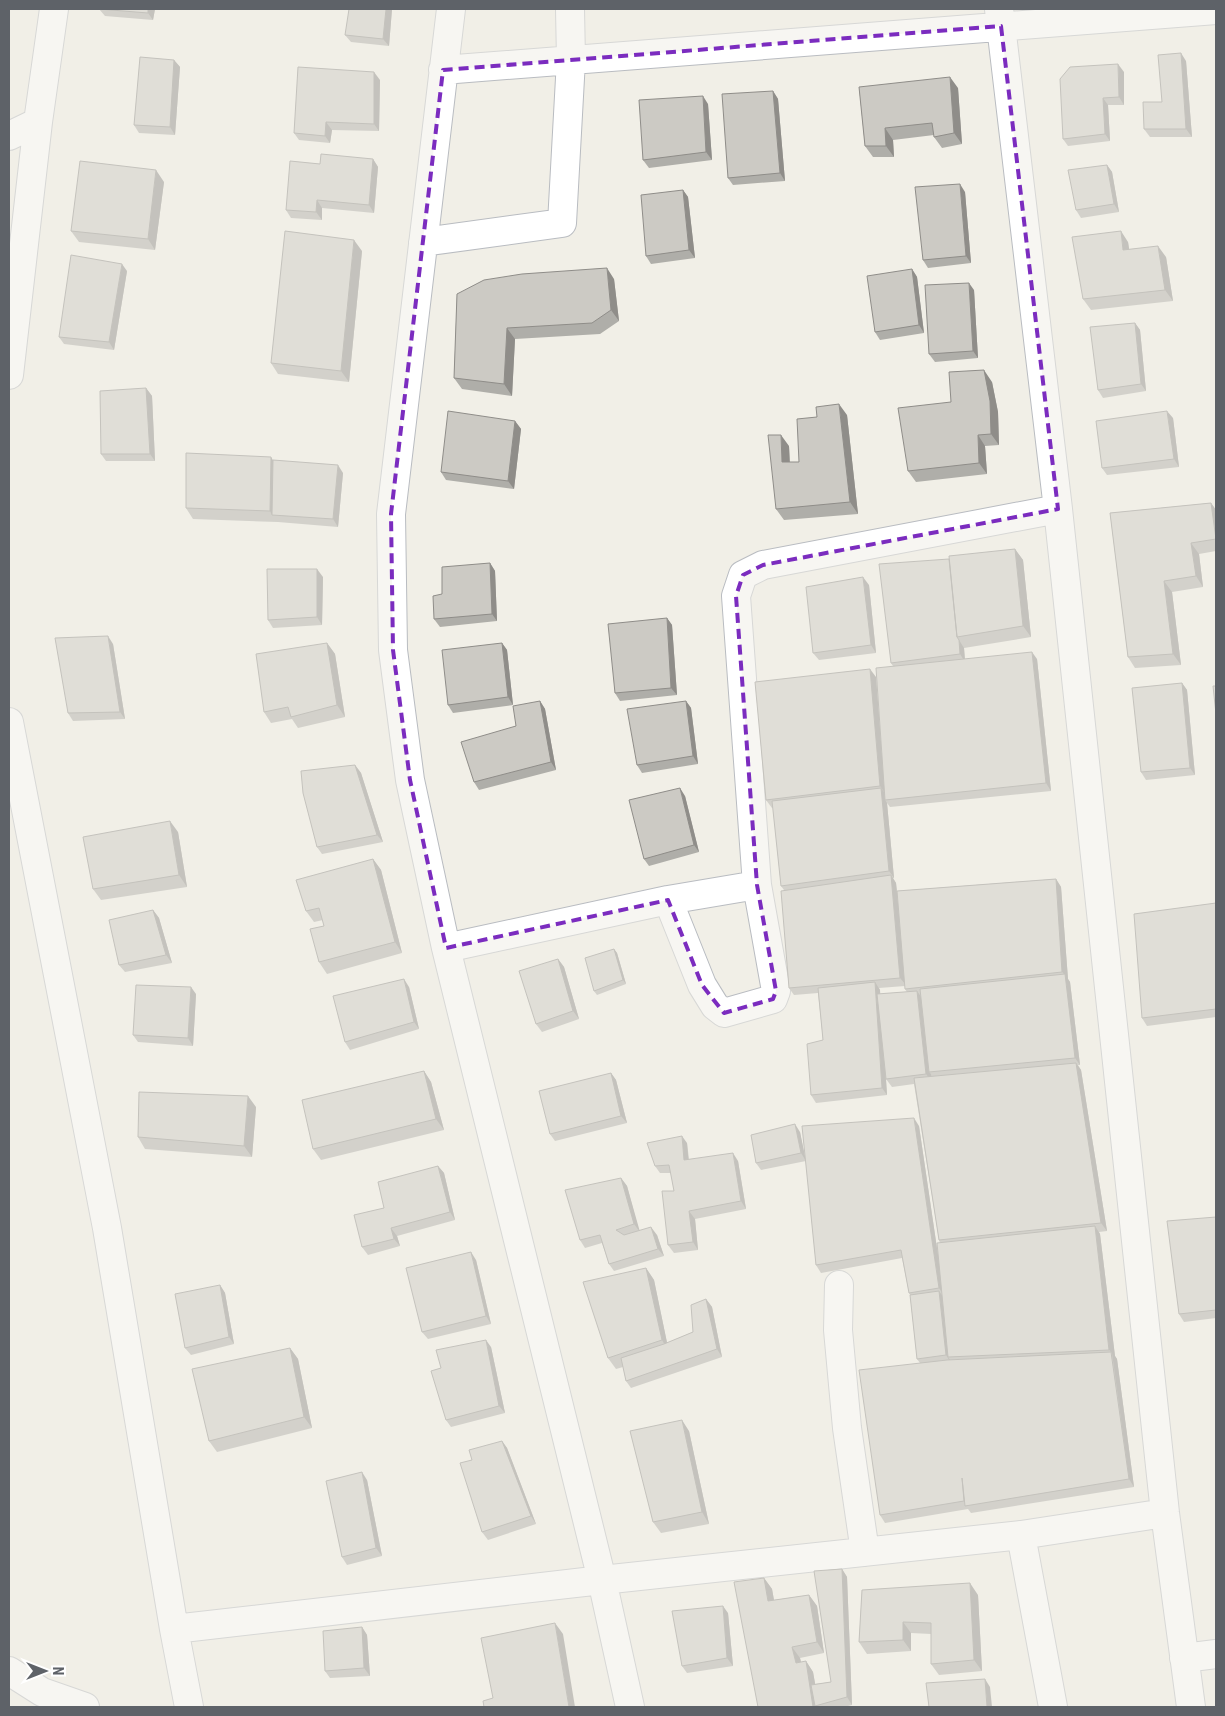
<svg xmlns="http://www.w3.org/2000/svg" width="1225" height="1716" viewBox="0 0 1225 1716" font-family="'Roboto Condensed',sans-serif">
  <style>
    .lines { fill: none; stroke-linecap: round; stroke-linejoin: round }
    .minor-casing { stroke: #b9bcc1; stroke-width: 30 }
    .minor { stroke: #fff; stroke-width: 28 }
    .wall { fill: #afaea9; fill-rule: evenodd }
    .shaded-wall { fill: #8f8d89 }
    .building { fill: #cccac4; stroke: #8f8d89 }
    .marked { fill: none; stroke: #7b2cbf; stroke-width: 4; stroke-dasharray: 10 6; stroke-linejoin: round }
  </style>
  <rect width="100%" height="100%" fill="#f1efe7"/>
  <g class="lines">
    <defs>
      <path id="minor" d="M451,9L391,514L393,650L410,780L446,948L602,1580L630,1707
        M999,9L1058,509L1165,1513L1191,1707
        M443,70L1216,10
        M9,136L38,122
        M423,242L562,223L571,60L570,9
        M9,375L38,122L54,9
        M9,722L107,1228L174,1629L189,1707
        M668,900L702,985L715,1006L724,1013L773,999L776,991L757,885
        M446,948L668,900L757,885L736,596L743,575L763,565L1058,509
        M839,1285L838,1330L847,1428L865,1552
        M1021,1535L1053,1707
        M174,1629L602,1580L1021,1535L1165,1513
        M1184,1658L1216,1654
        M9,1671L42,1692L85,1707"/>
    </defs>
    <use href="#minor" class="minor-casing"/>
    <use href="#minor" class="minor"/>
  </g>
  <path class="wall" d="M99,9H155L153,20L105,16Z
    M392,9L389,46L351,42L345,35Z
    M174,60L180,67L175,135L139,133L134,125Z
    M1186,61L1192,137H1150L1144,129L1162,102Z
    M1124,72V105H1108L1110,141L1068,146L1063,139Z
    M380,80L379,131L332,130L330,143L299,140L294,133Z
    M859,87L958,88L962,144L942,148L934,137V135L893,140L894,157H873L865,146Z
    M773,91L778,99L785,181L733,185L728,178Z
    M708,104L712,160L649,168L643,160Z
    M373,159L378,167L374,213L322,208V220L291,218L286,210L320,164Z
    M1107,165L1112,172L1119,212L1081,218L1076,210Z
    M164,182L155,250L79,242L71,231Z
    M683,190L688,197L695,258L651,264L646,256Z
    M965,192L971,263L928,268L923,260Z
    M1128,242L1129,249L1166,257L1173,301L1091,310L1083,299Z
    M362,251L349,382L278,374L271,363Z
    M912,269L917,277L924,333L880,340L875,332Z
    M127,271L114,350L64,344L59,337Z
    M614,279L619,321L600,334L515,339L512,396L462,389L454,378L457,294Z
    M974,290L978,358L935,362L929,354Z
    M1135,323L1140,330L1146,391L1103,398L1098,390Z
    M992,382L998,412L999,445L985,446L987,474L916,482L908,471L951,402Z
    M146,388L152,396L155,461H106L101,454Z
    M847,415L858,514L784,520L776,509L789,446L790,462H799Z
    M1173,418L1179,467L1107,475L1102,468Z
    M515,421L521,429L514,489L446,480L441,472Z
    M273,460L343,473L338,527L278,522L193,519L186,508Z
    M1211,503L1216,510V551L1199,554L1203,587L1172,592L1181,665L1135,668L1128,657L1110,513Z
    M1015,549L1023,560L1031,637L964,648L965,659H1037L1051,791L890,807L887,803L894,878H893L896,883L897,891L1056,879L1061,887L1068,979L1070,982L1080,1065H1078L1081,1070L1107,1231L1099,1232L1100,1234L1115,1356L1117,1359L1134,1487L971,1513L968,1509L885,1523L880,1515L920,1363L917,1359L910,1295L909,1293L902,1258L821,1273L816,1265L806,1161L761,1170L756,1163L800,1132L805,1158L919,1126L937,1248L940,1243L939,1240L914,1084L892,1087L886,1079L887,1095L816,1103L811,1095L823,1040L818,993L794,995L789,988L784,890L781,886L773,808H772L766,800L876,677L882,756L893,666L891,663L949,559ZM905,986V989L907,992L880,994V990L879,988Z
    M490,563L495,571L497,621L440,627L434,619L442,594Z
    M323,577L322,625L273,628L268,620Z
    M869,585L876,653L819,660L813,653Z
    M667,618L672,625L677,695L620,701L615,693Z
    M327,643L335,654L345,717L298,728L292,719L271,723L264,712Z
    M502,643L507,650L513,705L453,713L448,705Z
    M113,644L125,719L73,721L68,713Z
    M1182,683L1187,690L1195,775L1146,780L1141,772Z
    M540,701L545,709L556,770L479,790L474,782L516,726Z
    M686,701L691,708L698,764L642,773L637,765Z
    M355,765L361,773L383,842L322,854L317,847Z
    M685,796L699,852L649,866L644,859Z
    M178,832L187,887L101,900L93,889Z
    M373,859L381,870L402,953L327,974L319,962L324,926L323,920L314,922L306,911Z
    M1216,903V1017L1147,1026L1142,1018Z
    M153,910L159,918L172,963L125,972L119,965Z
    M614,949L617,953L626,984L597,995L594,991Z
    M558,959L564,967L579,1019L542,1032L536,1024Z
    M409,987L419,1029L350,1050L345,1042Z
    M196,994L193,1046L138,1042L133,1035Z
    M424,1071L431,1082L444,1130L321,1160L313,1149Z
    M611,1073L616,1080L627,1123L555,1141L550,1134Z
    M256,1107L252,1157L145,1149L138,1137Z
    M687,1143L689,1159L738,1161L746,1209L695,1219L698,1250L674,1253L668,1245L674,1191L671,1173H660L655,1166Z
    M438,1166L444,1173L455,1220L397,1236L400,1246L368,1255L362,1247L384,1208Z
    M621,1178L627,1186L639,1231L657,1235L664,1256L614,1271L609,1264L602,1243L585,1248L580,1240Z
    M1216,1217V1318L1184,1322L1179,1314Z
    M476,1260L491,1324L428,1339L422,1332Z
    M646,1268L654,1280L667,1343L693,1332L706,1299L712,1307L722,1357L631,1388L626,1381L623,1367L616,1369L608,1358Z
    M220,1285L225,1293L234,1344L191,1355L185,1348Z
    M491,1347L505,1413L451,1427L446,1420Z
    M290,1348L298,1359L312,1428L217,1452L209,1441Z
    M689,1431L709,1524L661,1533L653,1522Z
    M502,1441L507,1448L536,1524L488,1540L482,1532L472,1460Z
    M367,1480L382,1556L347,1565L342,1557Z
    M842,1569L847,1577L852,1705L844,1707H758L764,1578L772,1589L774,1600L809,1595L817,1606L824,1653L800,1658L801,1662L806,1661L813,1672L815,1684L831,1682Z
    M862,1590L978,1595L982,1671L939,1675L931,1664V1634L911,1633V1651L867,1654L859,1642Z
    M728,1613L733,1666L687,1673L682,1666Z
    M362,1627L367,1635L370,1676L330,1678L325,1671Z"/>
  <path class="shaded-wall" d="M148,9H155L153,20L148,13Z
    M386,9H392L389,46L383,39Z
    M1181,53L1186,61L1192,137L1186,129Z
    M174,60L180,67L175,135L170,127Z
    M1118,64L1124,72V105L1119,97Z
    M374,72L380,80L379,131L374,124Z
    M950,77L958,88L962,144L954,133Z
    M773,91L778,99L785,181L780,173Z
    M703,96L708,104L712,160L706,152Z
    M1103,98L1108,105L1110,141L1105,134Z
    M326,122L332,130L330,143L325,136Z
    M885,128L893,140L894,157L886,146Z
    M373,159L378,167L374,213L369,205Z
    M1107,165L1112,172L1119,212L1114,204Z
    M156,170L164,182L155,250L148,239Z
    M960,184L965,192L971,263L966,256Z
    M683,190L688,197L695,258L689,250Z
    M317,200L322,208V220L316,212Z
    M1121,231L1128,242L1131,261L1123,250Z
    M354,240L362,251L349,382L341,371Z
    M1158,246L1166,257L1173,301L1165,290Z
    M122,264L127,271L114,350L109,342Z
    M607,268L614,279L619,321L611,310Z
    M912,269L917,277L924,333L919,325Z
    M969,283L974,290L978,358L973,351Z
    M1135,323L1140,330L1146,391L1141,384Z
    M507,328L515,339L512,396L504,384Z
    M984,370L992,382L998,412L999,445L991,434Z
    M146,388L152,396L155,461L150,454Z
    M839,404L847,415L858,514L850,502Z
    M1167,411L1173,418L1179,467L1174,459Z
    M515,421L521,429L514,489L508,481Z
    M781,435L789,446L790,473L782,462Z
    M978,435L985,446L987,474L979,463Z
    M271,457L278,468L272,515L270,511Z
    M338,465L343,473L338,527L333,519Z
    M1211,503L1216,510V539Z
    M1191,543L1199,554L1203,587L1196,576Z
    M1015,549L1023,560L1031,637L1023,626Z
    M490,563L495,571L497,621L492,614Z
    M317,569L323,577L322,625L317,617Z
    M863,577L869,585L876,653L871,645Z
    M1164,581L1172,592L1181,665L1173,654Z
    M667,618L672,625L677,695L671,688Z
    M108,636L113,644L125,719L120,712Z
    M959,640L964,648L965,662L960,654Z
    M327,643L335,654L345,717L337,705Z
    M502,643L507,650L513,705L508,697Z
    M1032,652L1037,659L1051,791L1046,783Z
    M870,669L876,677L885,793L880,786Z
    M1182,683L1187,690L1195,775L1190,768Z
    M540,701L545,709L556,770L551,762Z
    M686,701L691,708L698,764L693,756Z
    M355,765L361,773L383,842L377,835Z
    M680,788L685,796L699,852L694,845Z
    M881,788L887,796L885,800L887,803L894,878L889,871Z
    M170,821L178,832L187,887L179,875Z
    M373,859L381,870L402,953L395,942Z
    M891,875L896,883L906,985L900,978Z
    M1056,879L1061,887L1068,979L1070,982L1080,1065L1075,1058L1065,975L1062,972Z
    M153,910L159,918L172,963L166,955Z
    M614,949L617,953L626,984L623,980Z
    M558,959L564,967L579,1019L573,1011Z
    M404,979L409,987L419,1029L414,1022Z
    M875,982L880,990L887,1095L882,1088Z
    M191,987L196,994L193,1046L188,1038Z
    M917,991L922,998L929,1072L931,1074L932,1082L926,1074Z
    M1076,1063L1081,1070L1107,1231L1101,1223Z
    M424,1071L431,1082L444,1130L436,1119Z
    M611,1073L616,1080L627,1123L621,1116Z
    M248,1096L256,1107L252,1157L244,1146Z
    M914,1118L919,1126L944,1296L939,1288Z
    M795,1124L800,1132L806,1161L801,1153Z
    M682,1136L687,1143L689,1167L684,1160Z
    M733,1153L738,1161L746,1209L741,1201Z
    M438,1166L444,1173L455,1220L450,1212Z
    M621,1178L627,1186L640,1232L634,1224Z
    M689,1211L695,1219L698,1250L693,1242Z
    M1095,1226L1100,1234L1115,1356L1117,1359L1134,1487L1129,1479L1112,1353L1109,1350Z
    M651,1227L657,1235L664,1256L658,1249Z
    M391,1228L397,1236L400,1246L394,1239Z
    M471,1252L476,1260L491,1324L486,1316Z
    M646,1268L654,1280L669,1352L662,1340Z
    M220,1285L225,1293L234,1344L229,1337Z
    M939,1291L944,1298L948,1357L951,1361V1363L946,1355Z
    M706,1299L712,1307L722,1357L717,1349Z
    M486,1340L491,1347L505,1413L499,1406Z
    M290,1348L298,1359L312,1428L304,1417Z
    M682,1420L689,1431L709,1524L702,1512Z
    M502,1441L507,1448L536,1524L531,1516Z
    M362,1472L367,1480L382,1556L376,1548Z
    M842,1569L847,1577L852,1705L847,1697Z
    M764,1578L772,1589L776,1612L768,1601Z
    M970,1583L978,1595L982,1671L974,1660Z
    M809,1595L817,1606L824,1653L817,1642Z
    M723,1606L728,1613L733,1666L727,1658Z
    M903,1622L911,1633V1651L903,1640Z
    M555,1623L563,1634L575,1707H569Z
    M362,1627L367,1635L370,1676L364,1668Z
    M792,1647L800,1658L804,1674L796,1663Z
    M806,1661L813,1672L819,1705L815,1706L816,1707H813Z
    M985,1679L990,1687L992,1707H987Z"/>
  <path class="building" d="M99,9H148V13Z
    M349,9H386L383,39L345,35Z
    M1181,53L1186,129H1144L1143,102H1162L1158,55Z
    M140,57L174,60L170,127L134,125Z
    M1118,64L1119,97L1103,98L1105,134L1063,139L1060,79L1070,67Z
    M298,67L374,72V124L326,122L325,136L294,133Z
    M950,77L954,133L934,137L932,123L885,128L886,146H865L859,87Z
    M773,91L780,173L728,178L722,94Z
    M703,96L706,152L643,160L639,100Z
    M321,154L373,159L369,205L317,200L316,212L286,210L290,161L320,164Z
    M80,161L156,170L148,239L71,231Z
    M1107,165L1114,204L1076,210L1068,170Z
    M960,184L966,256L923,260L915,187Z
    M683,190L689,250L646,256L641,195Z
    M285,231L354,240L341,371L271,363Z
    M1121,231L1123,250L1158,246L1165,290L1083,299L1072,237Z
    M71,255L122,264L109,342L59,337Z
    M607,268L611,310L592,323L507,328L504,384L454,378L457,294L484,280L522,274Z
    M912,269L919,325L875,332L867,276Z
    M969,283L973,351L929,354L925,285Z
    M1135,323L1141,384L1098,390L1090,327Z
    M984,370L990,401L991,434L978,435L979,463L908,471L898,408L951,402L949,372Z
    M146,388L150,454H101L100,391Z
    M839,404L850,502L776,509L768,435H781L782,462H799L797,419L817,417L816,407Z
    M448,411L515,421L508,481L441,472Z
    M1167,411L1174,459L1102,468L1096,421Z
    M186,453L271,457L270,511L186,508Z
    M273,460L338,465L333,519L272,515Z
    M1211,503L1216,539L1191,543L1196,576L1164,581L1173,654L1128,657L1110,513Z
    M1015,549L1023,626L957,637L949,556Z
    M949,559L957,637L959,640L960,654L891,663L879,564Z
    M490,563L492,614L434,619L433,596L442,594V567Z
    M267,569H317V617L268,620Z
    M863,577L871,645L813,653L806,587Z
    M667,618L671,688L615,693L608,624Z
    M108,636L120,712L68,713L55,638Z
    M327,643L337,705L291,717L288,707L264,712L256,654Z
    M502,643L508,697L448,705L442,650Z
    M1032,652L1046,783L885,800L876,668Z
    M870,669L880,786L766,800L755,682Z
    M1182,683L1190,768L1141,772L1132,688Z
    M1213,686H1216V714Z
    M540,701L551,762L474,782L461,742L516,726L513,706Z
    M686,701L693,756L637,765L627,709Z
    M355,765L377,835L317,847L303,793L301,771Z
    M680,788L694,845L644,859L629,800Z
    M881,788L889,871L781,886L772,801Z
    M170,821L179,875L93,889L83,837Z
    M373,859L395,942L319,962L310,929L324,926L319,908L306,911L296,880Z
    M891,875L900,978L789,988L781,891Z
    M1056,879L1062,972L905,989L897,891Z
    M1216,903V1009L1142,1018L1134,914Z
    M153,910L166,955L119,965L109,920Z
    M614,949L623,980L594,991L585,958Z
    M558,959L573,1011L536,1024L519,971Z
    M1065,974L1075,1058L929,1072L920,989Z
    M404,979L414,1022L345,1042L333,996Z
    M875,982L882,1088L811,1095L807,1044L823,1040L818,988Z
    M136,985L191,987L188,1038L133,1035Z
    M917,991L926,1074L886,1079L877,994Z
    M1076,1063L1101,1223L939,1240L914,1078Z
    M424,1071L436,1119L313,1149L302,1100Z
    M611,1073L621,1116L550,1134L539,1091Z
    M139,1092L248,1096L244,1146L138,1137Z
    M914,1118L939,1288L909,1293L901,1250L816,1265L802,1126Z
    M795,1124L801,1153L756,1163L751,1135Z
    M682,1136L684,1160L733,1153L741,1201L689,1211L693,1242L668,1245L662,1191H674L669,1165L655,1166L647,1143Z
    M438,1166L450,1212L391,1228L394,1239L362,1247L354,1215L384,1208L378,1182Z
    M621,1178L634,1224L616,1230L624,1235L651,1227L658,1249L609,1264L600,1235L580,1240L565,1190Z
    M1216,1217V1310L1179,1314L1167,1221Z
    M1095,1226L1109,1350L948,1357L937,1243Z
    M471,1252L486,1316L422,1332L406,1268Z
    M646,1268L662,1340L608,1358L583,1282Z
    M220,1285L229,1337L185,1348L175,1294Z
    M939,1291L946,1355L917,1359L910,1295Z
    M706,1299L717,1349L626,1381L621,1358L664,1344L693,1332L691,1305Z
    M486,1340L499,1406L446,1420L431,1371L441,1368L436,1350Z
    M290,1348L304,1417L209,1441L192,1369Z
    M1111,1352L1129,1479L965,1506L962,1478L964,1501L880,1515L859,1370L947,1360Z
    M682,1420L702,1512L653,1522L630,1431Z
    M502,1441L531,1516L482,1532L460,1463L472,1460L469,1450Z
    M362,1472L376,1548L342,1557L326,1481Z
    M842,1569L847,1697L815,1706L811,1685L831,1682L814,1571Z
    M764,1578L768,1601L809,1595L817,1642L792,1647L796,1663L806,1661L813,1707H758L734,1582Z
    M970,1583L974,1660L931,1664V1623L903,1622V1640L859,1642L862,1590Z
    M723,1606L727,1658L682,1666L672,1611Z
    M555,1623L569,1707H484L483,1701L493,1698L481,1638Z
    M362,1627L364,1668L325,1671L323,1631Z
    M985,1679L987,1707H929L926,1683Z"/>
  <path d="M0 0H1225V1716H0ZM1001,26L1058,509L763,565L743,575L736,596L757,885L776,991L773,999L724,1013L702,985L668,900L446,948L410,780L393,650L391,514L443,70Z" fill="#f1efe7" fill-opacity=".55" fill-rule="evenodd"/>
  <path class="marked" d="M1001,26L1058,509L763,565L743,575L736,596L757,885L776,991L773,999L724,1013L702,985L668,900L446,948L410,780L393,650L391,514L443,70Z"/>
  <rect width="1225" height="1716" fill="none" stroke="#5e6268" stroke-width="20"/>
  <g transform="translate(45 1671) rotate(90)" stroke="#ffffff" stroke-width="4" paint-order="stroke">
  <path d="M0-4L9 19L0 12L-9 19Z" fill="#5e6268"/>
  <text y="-8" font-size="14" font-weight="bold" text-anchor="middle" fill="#5e6268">N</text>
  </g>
</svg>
